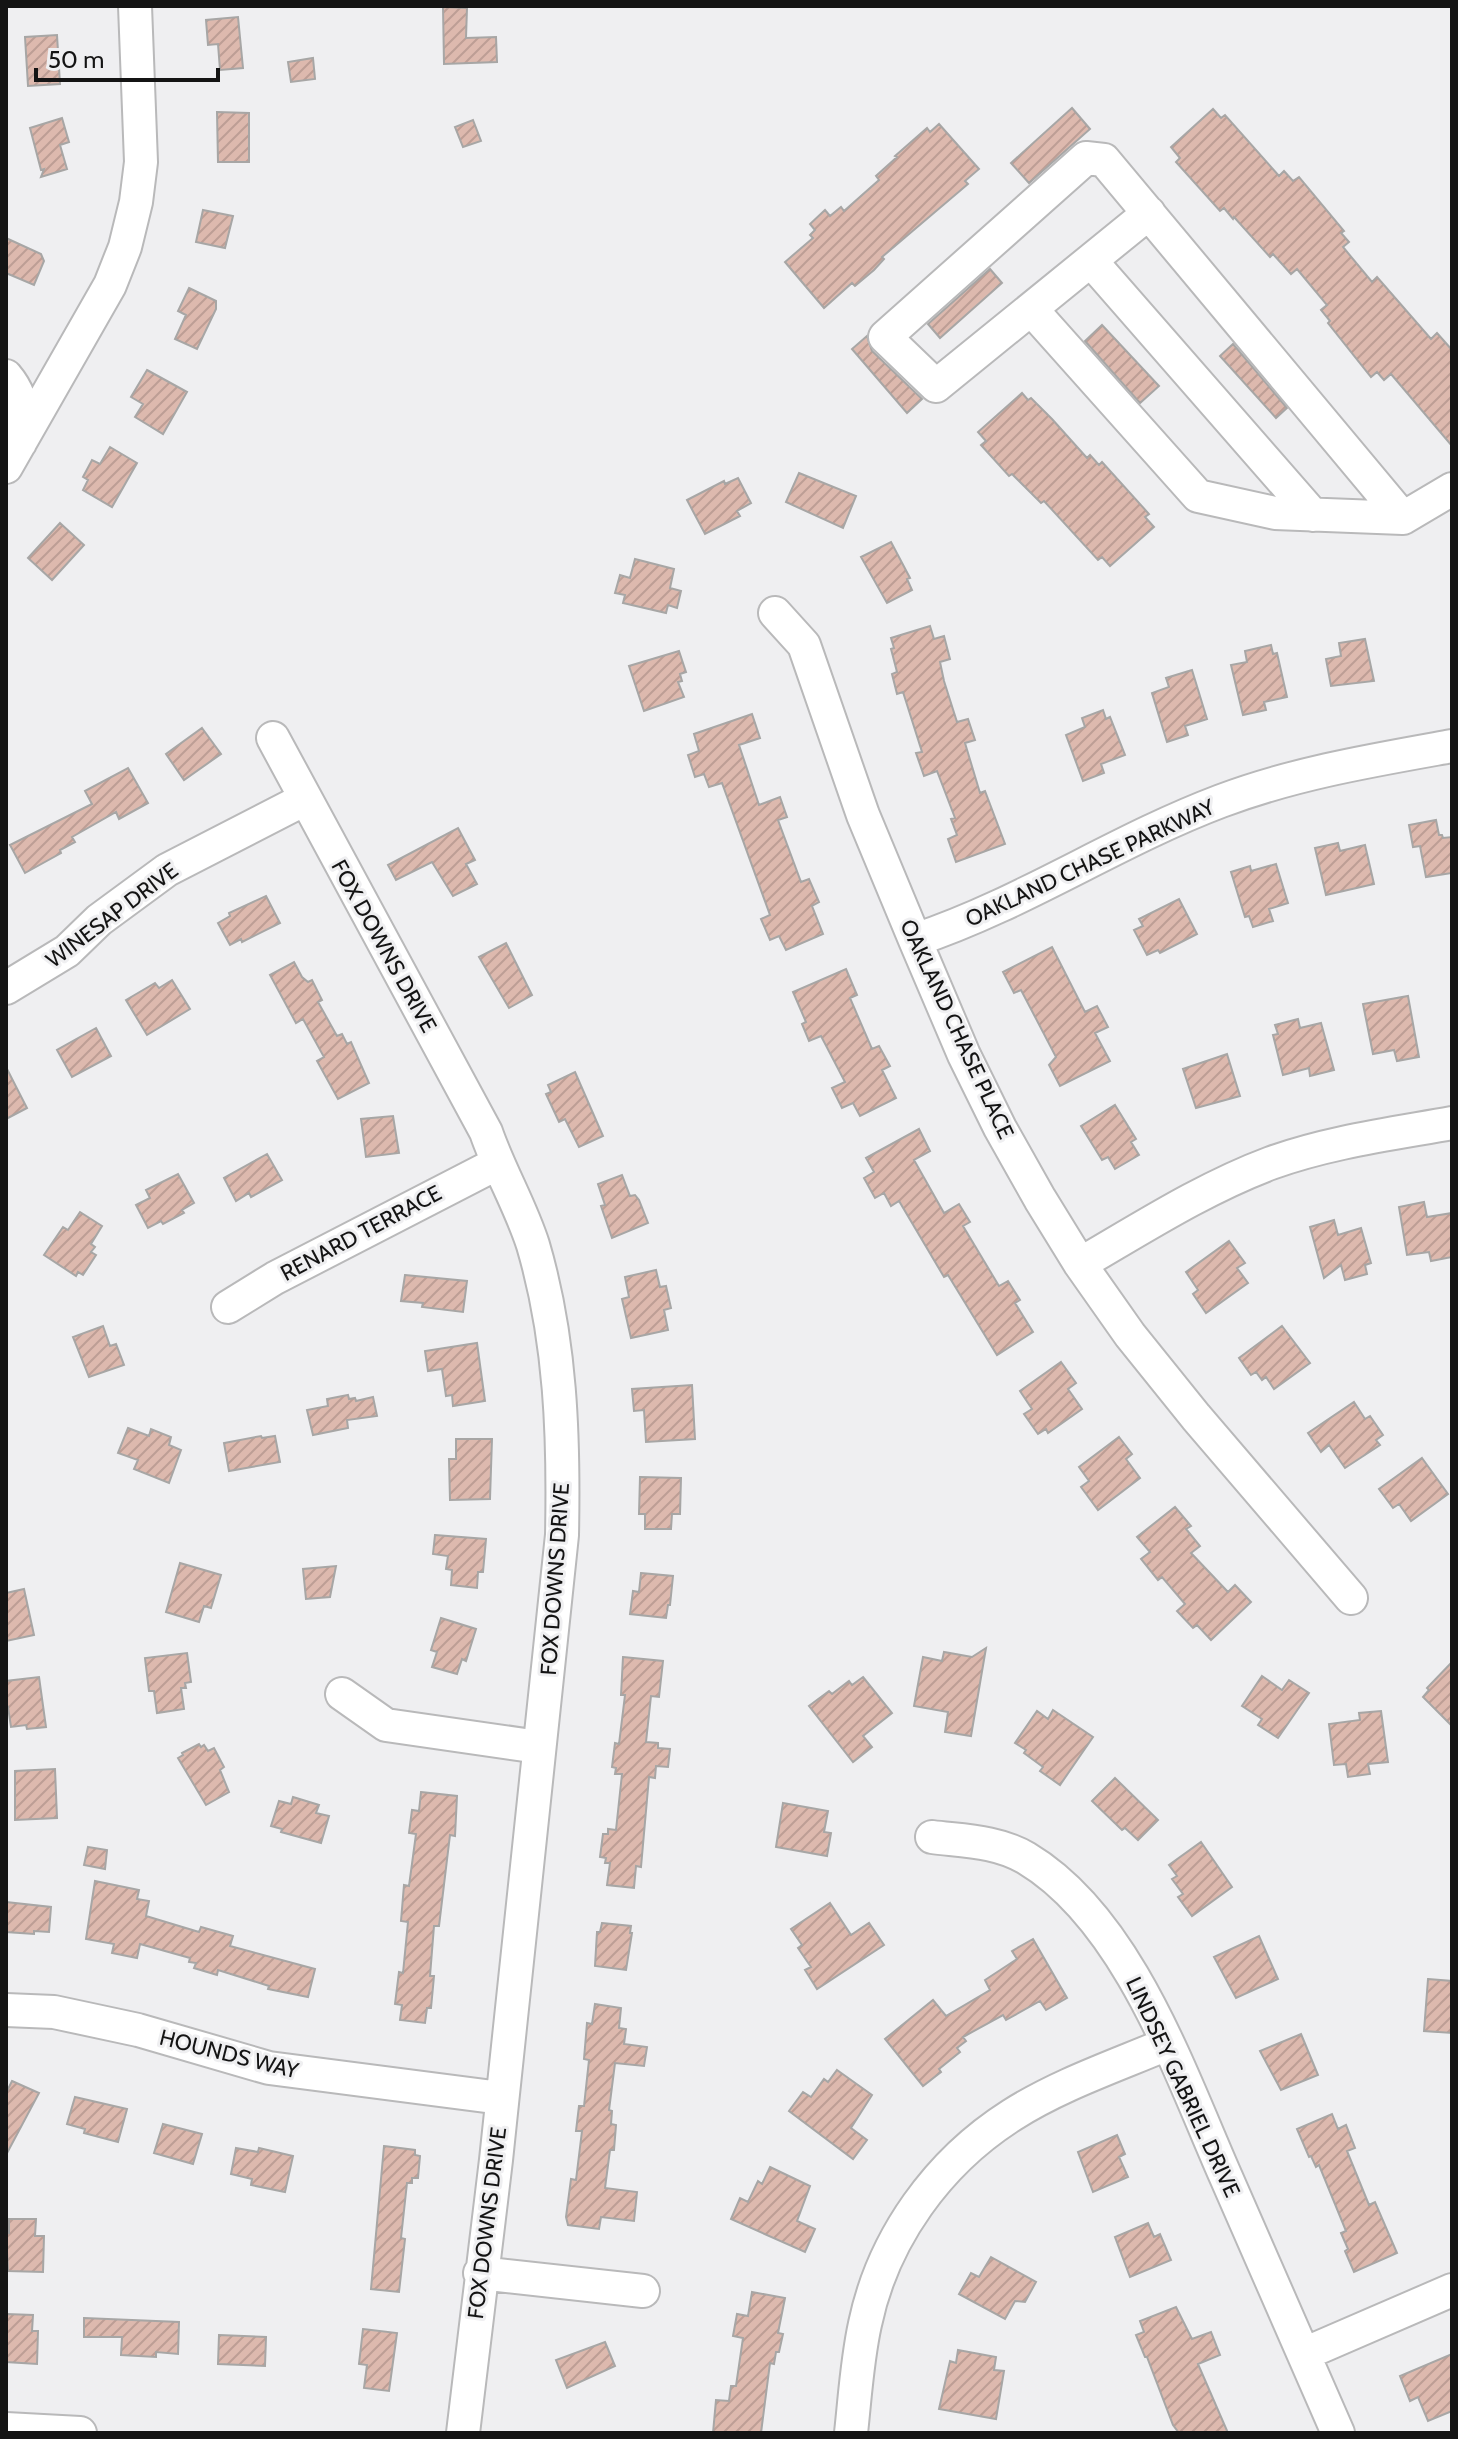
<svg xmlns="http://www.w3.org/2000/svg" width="1458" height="2439" viewBox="0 0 1458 2439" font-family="Cabin,sans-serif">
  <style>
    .building { fill: url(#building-hatch); stroke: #a7a6a5; stroke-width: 2 }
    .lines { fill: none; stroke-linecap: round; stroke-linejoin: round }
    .minor-casing { stroke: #b9b9ba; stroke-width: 36 }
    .minor { stroke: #fff; stroke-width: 32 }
    .labels { text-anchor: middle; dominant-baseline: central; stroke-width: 6; stroke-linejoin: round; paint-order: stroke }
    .street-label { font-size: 22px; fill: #141414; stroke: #efeff1 }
  </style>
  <defs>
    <pattern id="building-hatch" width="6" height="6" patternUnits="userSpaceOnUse" patternTransform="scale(2)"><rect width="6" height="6" fill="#ddb9ae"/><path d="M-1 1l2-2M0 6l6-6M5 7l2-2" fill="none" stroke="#bd9e95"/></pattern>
  </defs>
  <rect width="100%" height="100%" fill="#efeff1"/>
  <path class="building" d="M443,7L467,8L466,38L496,37L497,62L444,64Z
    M238,17L243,68L220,70L218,44L208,45L206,20Z
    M57,35L60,84L28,86L25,37Z
    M313,58L315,79L291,82L288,62Z
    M1072,108L1090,129L1029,183L1011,163Z
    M1213,109L1221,118L1225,115L1279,176L1284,171L1293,181L1299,177L1344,231L1341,233L1349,242L1343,247L1372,282L1377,277L1431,339L1437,333L1452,350V446L1391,374L1384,380L1377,372L1371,377L1328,323L1330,321L1321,310L1327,305L1297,269L1291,274L1273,254L1270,257L1234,217L1233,219L1224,208L1220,211L1176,162L1180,158L1171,147Z
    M217,112L249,113V162H218Z
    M62,118L69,142L60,145L67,169L41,177L44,169L41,170L30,128Z
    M473,120L481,141L463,147L455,127Z
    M939,124L979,169L965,181L968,184L882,257L884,259L874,270L855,286L852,283L824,308L785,262L813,238L810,235L815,230L810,224L825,210L830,216L841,207L844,211L879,180L876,176L897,157L895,156L927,128L930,132Z
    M203,210L233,216L225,248L196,242Z
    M6,238L41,254L44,261L34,285L6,273Z
    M990,269L1002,283L940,338L928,324Z
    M189,288L216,301V309L197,349L175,339L186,315L178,311Z
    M1102,325L1159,386L1140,403L1085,341Z
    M867,336L872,351L922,399L907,413L852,349Z
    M1233,344L1287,408L1276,418L1220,356Z
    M147,370L187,392L163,434L135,417L143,404L131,397Z
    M1022,393L1028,400L1031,398L1052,419L1087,458L1090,455L1099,465L1102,462L1149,514L1145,517L1154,527L1110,566L1102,557L1098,560L1044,501L1041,503L1012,474L1009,476L981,445L986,441L978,432Z
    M110,447L137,463L112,507L83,490L88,480L83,477L92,460L100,464Z
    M799,473L856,496L843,528L786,502Z
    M738,478L751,503L737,511L740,516L705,534L687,500L724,481L725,484Z
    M60,523L84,545L52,580L28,558Z
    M891,542L910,578L907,579L912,590L887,603L861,557Z
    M635,559L674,569L670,588L681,591L677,608L668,605L666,613L623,603L625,595L615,593L620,575L630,578Z
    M930,626L934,639L944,636L950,659L940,662L944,681L957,722L968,719L975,740L965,743L980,793L985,791L1005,844L956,862L948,839L957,835L951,819L955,818L937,771L924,776L916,753L922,752L903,692L897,694L892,674L897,672L891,649L894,648L891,638Z
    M1365,639L1374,681L1331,686L1326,659L1341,656L1339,643Z
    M1271,645L1273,654L1277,653L1287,697L1264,702L1266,710L1243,715L1231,665L1247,662L1245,651Z
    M679,651L686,672L680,674L682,681L678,682L684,697L644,711L629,666Z
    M1192,670L1207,719L1185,726L1188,735L1167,742L1152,693L1169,687L1166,678Z
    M1103,710L1106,719L1110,717L1125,755L1101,764L1104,773L1083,781L1066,735L1085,727L1082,718Z
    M752,714L760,738L739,745L759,805L780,797L787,817L778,820L801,882L809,879L819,902L812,906L823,934L786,950L779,936L770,940L761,919L770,915L722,783L709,787L704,774L695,777L688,755L699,751L694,734Z
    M202,728L221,754L184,780L166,754Z
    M128,768L148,803L119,819L116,812L72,837L75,842L60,850L61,853L25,873L10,845L92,804L85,791Z
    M1436,820L1439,835H1442L1443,838L1452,837V873L1426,877L1420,846L1413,847L1409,825Z
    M458,828L475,860L466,864L477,884L453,896L432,862L396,880L388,865Z
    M1338,843L1340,851L1365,845L1374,884L1326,895L1315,848Z
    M1276,864L1288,903L1269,909L1273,921L1253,927L1249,916L1245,917L1231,872L1250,866L1251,871Z
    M266,896L280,923L242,942L241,939L230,945L218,923L230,916L229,913Z
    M1179,899L1197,934L1160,953L1158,950L1147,955L1134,930L1143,926L1139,919Z
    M506,943L532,995L509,1008L479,957Z
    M1052,947L1085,1012L1097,1006L1108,1027L1095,1033L1110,1061L1060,1086L1049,1065L1056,1057L1021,990L1014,993L1003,972Z
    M294,962L302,977L308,982L312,980L322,1000L318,1002L337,1036L342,1034L347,1044L351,1042L369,1083L338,1099L317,1061L324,1057L303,1019L296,1023L270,975Z
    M846,969L857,995L850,998L872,1049L879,1046L890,1066L882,1070L896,1098L860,1116L853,1103L842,1108L832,1088L845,1082L821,1036L809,1041L802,1024L806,1022L793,992Z
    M172,980L190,1009L147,1035L126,1000L155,983L159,988Z
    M1408,996L1419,1057L1397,1061L1394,1050L1373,1054L1363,1004Z
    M1298,1019L1300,1028L1321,1023L1334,1070L1310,1076L1309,1068L1283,1075L1273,1035L1278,1034L1275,1025Z
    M96,1028L111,1056L72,1077L57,1050Z
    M1227,1054L1240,1096L1196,1108L1183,1069Z
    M6,1067L27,1108L6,1119Z
    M575,1072L603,1136L579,1147L565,1119L559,1122L546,1094L551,1092L548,1085Z
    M1115,1105L1136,1139L1131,1142L1139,1155L1115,1169L1108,1157L1102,1160L1081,1126Z
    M393,1116L399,1153L366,1157L361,1119Z
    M919,1129L930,1151L914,1160L944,1213L959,1204L970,1222L963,1226L999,1286L1008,1281L1020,1300L1015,1303L1033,1332L997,1355L948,1275L944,1277L899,1201L891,1206L884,1193L875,1198L864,1178L874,1172L866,1158Z
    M267,1154L282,1180L251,1197L249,1193L236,1201L224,1178Z
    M178,1174L194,1203L182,1210L184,1213L163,1224L161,1221L148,1228L136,1205L150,1198L146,1190Z
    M622,1175L630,1196L635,1195L639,1200L648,1223L612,1238L601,1206L605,1205L598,1184Z
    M1424,1202L1427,1217L1452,1213V1257L1431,1261L1429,1252L1407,1255L1399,1207Z
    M80,1212L102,1226L91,1244L95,1247L91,1252L96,1255L83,1275L78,1272L76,1276L44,1255L63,1227L68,1230Z
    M1334,1220L1338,1235L1361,1228L1371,1263L1365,1265L1367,1274L1345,1280L1341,1265L1324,1278L1310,1227Z
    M1229,1241L1245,1263L1237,1268L1248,1283L1206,1313L1193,1294L1198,1290L1186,1272Z
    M656,1270L660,1287L666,1286L671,1308L664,1310L668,1330L631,1338L622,1299L629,1297L625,1277Z
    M405,1275L467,1281L463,1312L422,1307L423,1303L401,1301Z
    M103,1326L110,1346L116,1344L124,1365L89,1377L73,1337Z
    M1282,1326L1310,1363L1274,1389L1266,1377L1262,1380L1256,1372L1251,1375L1239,1358Z
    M477,1343L485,1401L453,1406L452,1395L446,1396L442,1369L428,1371L425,1351Z
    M1061,1362L1076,1383L1068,1389L1082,1409L1048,1433L1046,1429L1038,1434L1024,1414L1032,1409L1020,1391Z
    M692,1385L695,1439L646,1442L644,1410L634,1411L632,1389Z
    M348,1395L349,1399L355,1398L356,1401L373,1397L377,1416L347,1420L348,1428L313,1435L307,1410L328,1406L327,1399Z
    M1354,1402L1365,1419L1370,1416L1383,1435L1376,1440L1380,1445L1345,1468L1329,1445L1321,1452L1308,1433Z
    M128,1428L149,1436L151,1429L171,1437L169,1445L181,1450L169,1483L134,1469L138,1460L118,1453Z
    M261,1436L262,1438L275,1436L280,1462L229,1471L224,1443Z
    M1119,1437L1132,1454L1126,1459L1140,1478L1098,1510L1081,1487L1089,1481L1079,1467Z
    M456,1439H492L490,1499L450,1500L449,1459H456Z
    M1422,1458L1448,1494L1411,1521L1399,1504L1393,1508L1379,1489Z
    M640,1477L681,1478L680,1514H672L671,1529H645V1514H639Z
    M1175,1507L1191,1526L1186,1529L1200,1546L1191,1553L1228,1592L1235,1585L1251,1602L1211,1640L1197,1625L1193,1628L1177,1611L1185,1604L1162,1577L1158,1580L1141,1559L1150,1552L1137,1537Z
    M435,1535L486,1539L483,1572H478L477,1588L451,1585L452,1570L446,1569L448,1556L433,1554Z
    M180,1563L221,1575L211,1608L204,1606L199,1622L166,1612Z
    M336,1566L330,1597L306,1599L303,1569Z
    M641,1573L673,1576L670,1605H668L666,1618L630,1614L633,1591L639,1592Z
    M24,1589L34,1635L6,1641V1593Z
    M441,1618L476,1629L466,1661L462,1659L457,1674L432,1667L437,1652L431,1650Z
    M986,1648L971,1736L945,1732L948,1712L914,1706L923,1657L942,1661L944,1652L972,1657Z
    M187,1653L191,1682L185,1683L186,1688H181L184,1709L157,1713L154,1691H149L145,1658Z
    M623,1657L663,1661L659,1697L651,1696L646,1742L658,1743V1748L670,1749L668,1767L656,1766L655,1778L649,1777L641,1867L636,1866L634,1888L607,1885L610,1863H605L606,1858L600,1857L603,1834H608V1829L616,1830L622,1774H615L616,1768L612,1767L615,1743L619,1744L625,1695H621Z
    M1452,1662V1726L1423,1697L1429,1690L1427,1688Z
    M1262,1676L1282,1690L1289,1680L1309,1693L1278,1738L1258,1725L1262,1719L1242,1706Z
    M39,1677L46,1727L27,1729L26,1725L11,1727L8,1707L6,1708V1681Z
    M863,1677L892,1713L863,1736L872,1747L853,1762L809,1706L829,1691L832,1694L849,1681L852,1685Z
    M1053,1710L1093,1737L1060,1785L1040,1771L1043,1767L1024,1753L1026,1750L1015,1743L1037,1711L1048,1719Z
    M1381,1711L1388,1762L1368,1764L1370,1774L1348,1777L1346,1764L1334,1765L1329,1724L1360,1720L1359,1713Z
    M199,1744L201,1747L204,1745L208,1751L214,1748L224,1767L220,1770L229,1792L206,1805L178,1758L183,1755L182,1753Z
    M55,1769L57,1818L15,1820V1771Z
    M1115,1778L1158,1820L1138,1840L1125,1828L1122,1830L1092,1801Z
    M421,1792L457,1796L455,1836L450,1835L439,1926H434L430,1976H434L433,1987L431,2008H427L425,2023L400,2020L402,2005L395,2004L399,1972L403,1973L408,1922L401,1921L404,1885L409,1886L416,1834L409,1833L412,1810L419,1811Z
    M293,1797L319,1805L316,1813L329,1816L321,1843L281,1832L282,1829L271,1826L279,1801L291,1804Z
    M783,1803L828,1811L824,1832L831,1833L827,1856L776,1847Z
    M1201,1842L1232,1887L1192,1916L1178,1897L1183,1894L1172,1879L1177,1876L1169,1865Z
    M88,1847L107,1850L105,1869L84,1865Z
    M95,1881L139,1890L137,1899L149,1901L146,1916L199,1932L201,1927L233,1936L230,1946L315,1969L308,1997L268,1989L269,1986L218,1970L217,1975L194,1968L196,1963L189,1962L190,1958L140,1944L137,1958L112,1953L114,1944L86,1939Z
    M6,1902L51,1907L49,1932L34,1931V1934L6,1932Z
    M830,1903L851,1935L869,1923L884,1945L817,1989L805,1970L811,1967L798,1948L802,1945L791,1929Z
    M602,1923L631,1926L630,1933H632L626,1970L595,1966L597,1932H600Z
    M1259,1936L1278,1979L1236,1998L1214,1957Z
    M1033,1939L1067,1998L1046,2010L1040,2001L1006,2020L1003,2015L963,2037L966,2041L957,2048L960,2052L939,2069L941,2072L923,2086L885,2039L933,2000L946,2016L990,1990L985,1980L1017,1959L1012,1951Z
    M1428,1979L1452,1981V2033L1424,2031Z
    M595,2004L621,2008L619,2028L626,2029L624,2044L647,2047L644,2066L615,2063L609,2110L612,2111L611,2124L616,2125L614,2150H610L605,2188L637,2192L634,2221L601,2217L599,2229L568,2225L566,2217L571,2179L576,2180L582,2131H576L579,2106H584L589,2060L584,2059L587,2023L592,2024Z
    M1301,2034L1318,2075L1281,2090L1260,2051Z
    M837,2070L872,2095L851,2128L867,2140L853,2159L789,2111L803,2092L811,2097L824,2079L828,2082Z
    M12,2081L39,2093L6,2155V2093Z
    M75,2097L127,2109L118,2142L84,2133L85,2129L67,2124Z
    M1332,2114L1338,2129L1346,2125L1355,2148L1347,2151L1369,2205L1375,2202L1397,2253L1354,2272L1345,2251L1348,2249L1341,2233L1346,2231L1319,2165L1316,2167L1311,2156L1309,2157L1297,2129Z
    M163,2124L202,2134L193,2164L154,2153Z
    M1117,2135L1125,2154L1119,2157L1128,2177L1093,2192L1078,2152Z
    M384,2146L415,2150V2155L420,2156L418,2178H412V2183H407L401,2238L405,2239L399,2292L371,2289Z
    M236,2148L258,2152L259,2148L293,2156L285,2192L251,2185L252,2179L231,2174Z
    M770,2167L810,2186L797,2221L815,2229L805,2252L731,2219L740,2198L748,2202L758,2181L762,2184Z
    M9,2219H36L35,2236H44L43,2272L8,2271L6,2233H9Z
    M1148,2223L1154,2237L1160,2234L1171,2260L1130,2277L1115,2237Z
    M991,2257L1036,2282L1025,2302L1015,2301L1005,2319L959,2294L971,2273L979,2277Z
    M752,2292L785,2298L778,2333L783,2334L779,2352H776L774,2364L770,2363L761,2433H713L716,2400L729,2401L731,2386H736L743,2338L733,2336L737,2314L748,2316Z
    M1176,2307L1192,2339L1211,2332L1220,2355L1198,2364L1228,2433H1179L1173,2425L1147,2357H1145L1136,2335L1144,2332L1140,2321Z
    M6,2314L33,2315L32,2331H38L37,2364L6,2362Z
    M84,2318L179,2322L178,2354L156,2352V2357L121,2355L122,2337H84Z
    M363,2329L397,2333L389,2391L364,2388L367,2365L359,2364Z
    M219,2335L266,2337L265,2366L218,2364Z
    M605,2342L615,2366L567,2388L556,2360Z
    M958,2350L996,2357L994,2370L1004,2371L996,2419L939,2409L950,2361L956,2363Z
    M1452,2354V2411L1428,2421L1418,2397L1410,2401L1400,2376Z"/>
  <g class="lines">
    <defs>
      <path id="minor" d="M1149,213L936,386L885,337L1086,158L1104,160L1403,518
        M1091,261L1313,515
        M1032,310L1198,496L1275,513L1403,518L1452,489
        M6,376C23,396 26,418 20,443
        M6,467L110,285L125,247L136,202L141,162L135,6
        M775,613L804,645L863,815L915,940L964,1055L1000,1128L1040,1199L1080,1264L1130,1335L1196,1417L1351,1598
        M273,738L486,1132C499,1170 521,1207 533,1245C561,1340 564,1437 562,1535L496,2160L463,2433
        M915,940C1023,904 1115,841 1221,801C1295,773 1374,760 1452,746
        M6,988L67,951L99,920L167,870L305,799
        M1080,1264C1142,1228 1204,1188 1271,1163C1329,1142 1391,1134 1452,1123
        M228,1307L275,1278L496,1164
        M342,1694L386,1725L539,1747
        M932,1837C964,1841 997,1841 1026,1858C1128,1919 1180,2073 1226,2177C1264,2263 1301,2348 1338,2433
        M6,2010L54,2012L138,2030L269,2068L501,2098
        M480,2273L643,2291
        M1304,2354L1452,2290
        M6,2429L80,2433
        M851,2433C855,2397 857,2360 865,2324C883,2238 938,2162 1012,2115C1059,2085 1115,2066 1167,2044"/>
    </defs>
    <use href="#minor" class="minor-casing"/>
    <use href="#minor" class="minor"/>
  </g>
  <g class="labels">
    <g class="street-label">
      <text transform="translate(1090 863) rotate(-25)">OAKLAND CHASE PARKWAY</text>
      <text transform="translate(112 915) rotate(-37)">WINESAP DRIVE</text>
      <text transform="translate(384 946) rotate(61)">FOX DOWNS DRIVE</text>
      <text transform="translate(957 1029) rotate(65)">OAKLAND CHASE PLACE</text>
      <text transform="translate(361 1233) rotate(-28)">RENARD TERRACE</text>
      <text transform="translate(555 1579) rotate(-86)">FOX DOWNS DRIVE</text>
      <text transform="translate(229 2054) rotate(14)">HOUNDS WAY</text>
      <text transform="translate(1183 2087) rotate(65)">LINDSEY GABRIEL DRIVE</text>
      <text transform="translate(487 2223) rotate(-83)">FOX DOWNS DRIVE</text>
    </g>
  </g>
  <rect width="1458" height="2439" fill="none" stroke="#141414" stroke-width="16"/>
  <path d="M36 68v12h182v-12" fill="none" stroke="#141414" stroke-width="4"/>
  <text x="48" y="68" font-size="24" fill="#141414" stroke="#efeff1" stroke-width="6" paint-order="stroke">50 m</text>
</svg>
